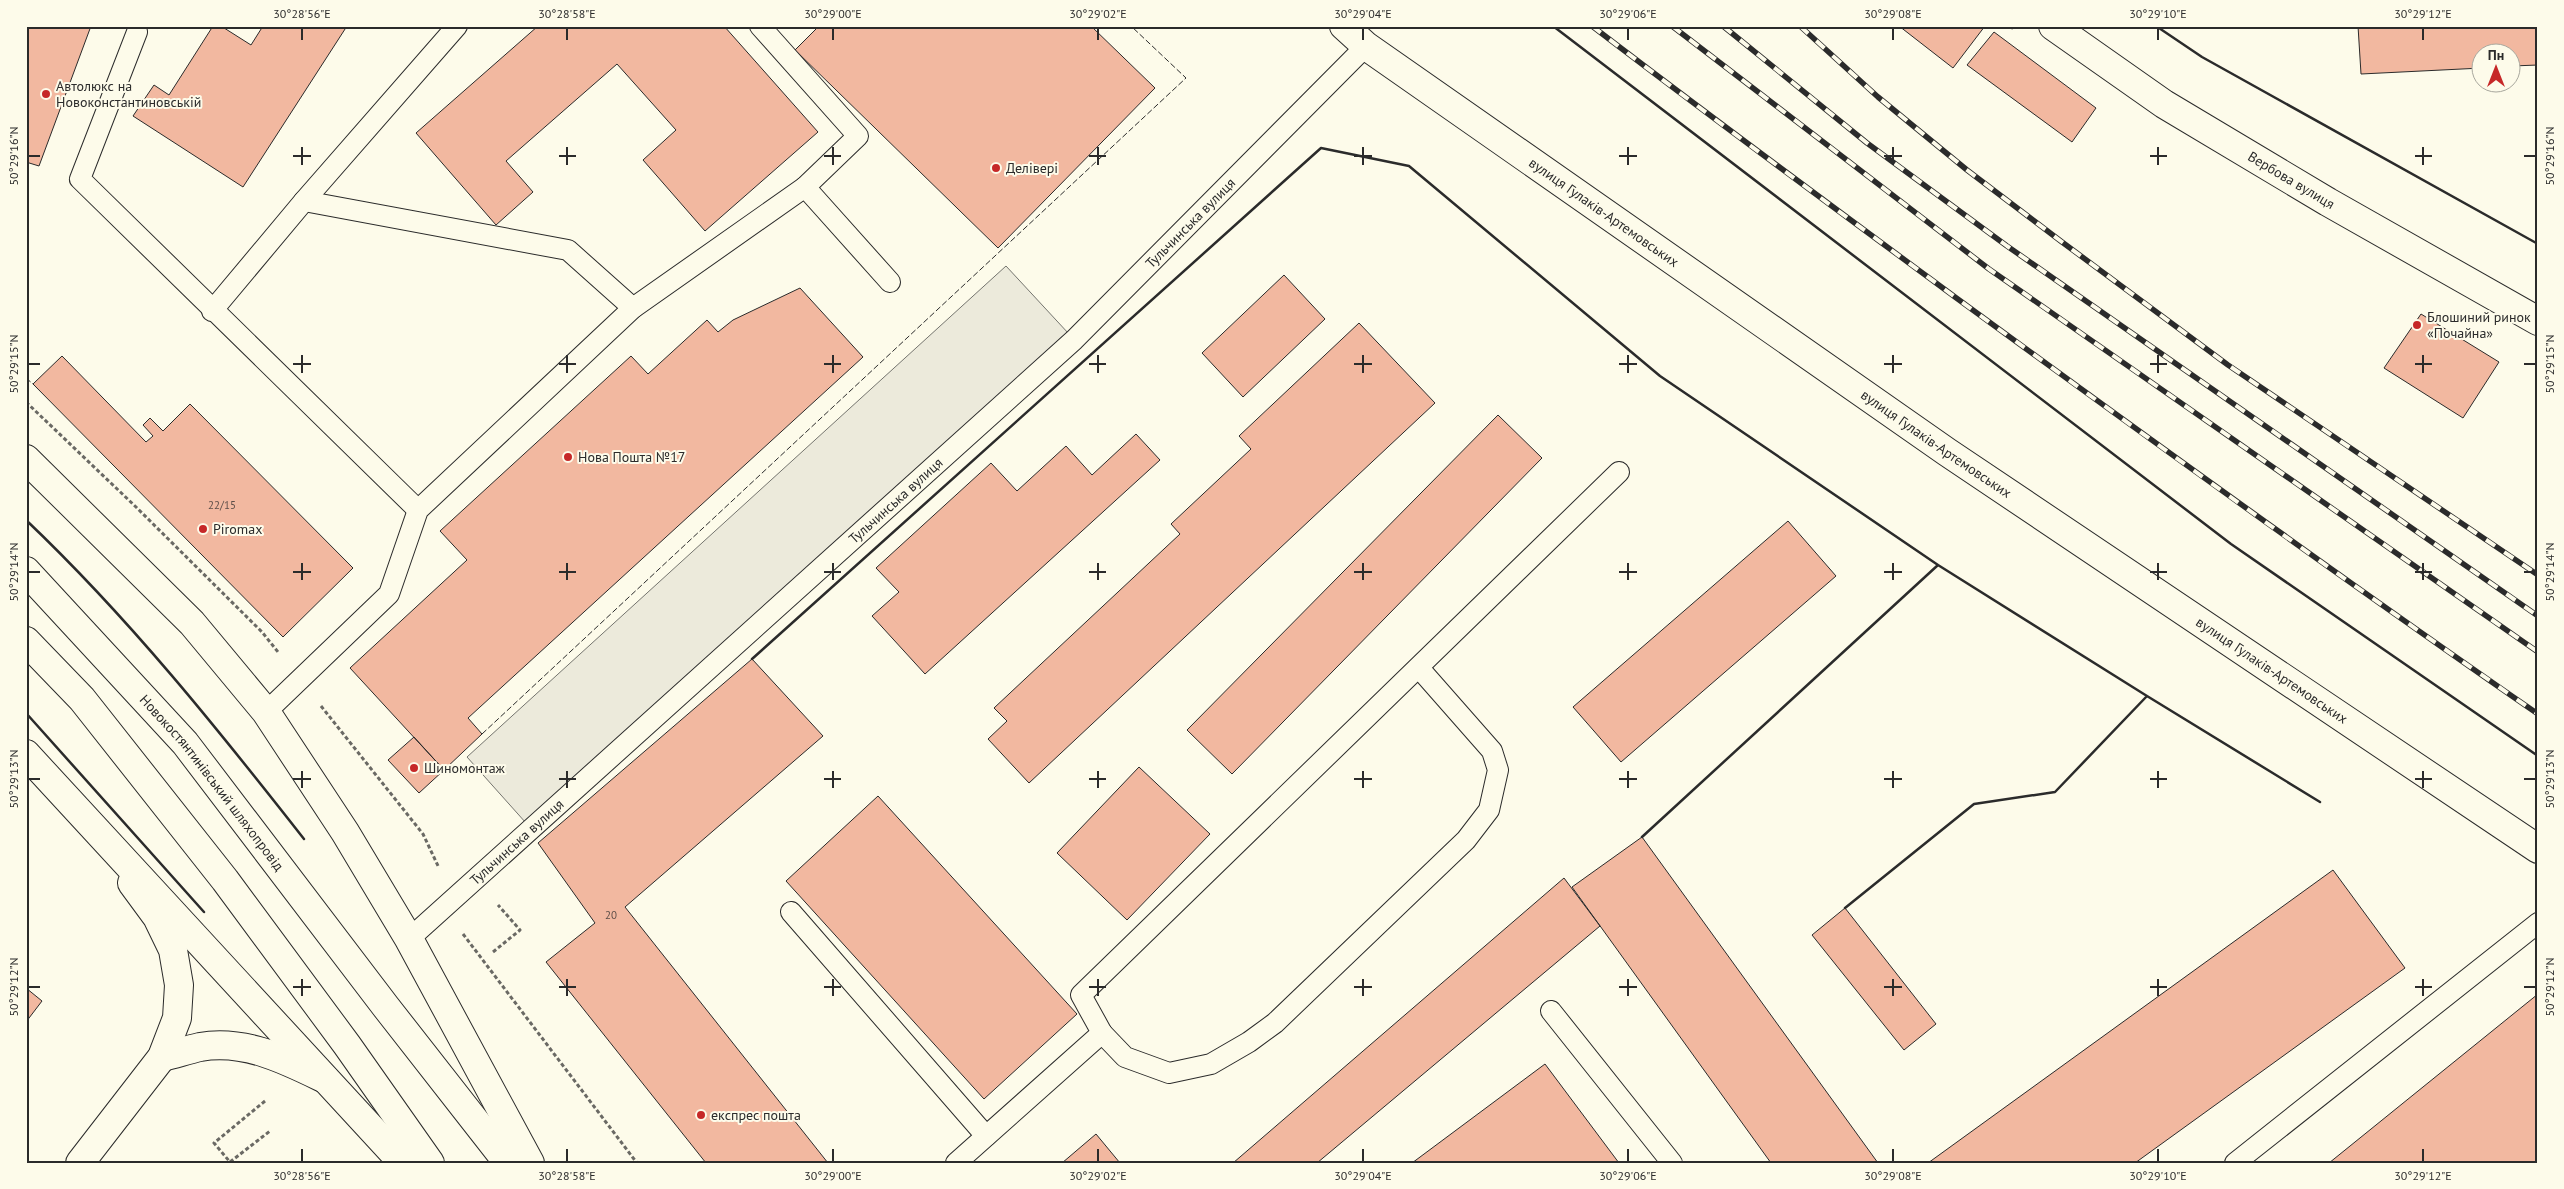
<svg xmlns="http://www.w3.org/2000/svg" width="2564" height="1189" viewBox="0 0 2564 1189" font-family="'PT Sans',sans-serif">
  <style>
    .parking { fill: #eceadb; stroke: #74746e }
    .building { fill: #f2b8a0; stroke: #2b2b2b }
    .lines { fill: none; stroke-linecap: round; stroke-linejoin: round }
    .lane-casing { stroke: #2b2b2b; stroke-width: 22 }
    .street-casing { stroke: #2b2b2b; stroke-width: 30 }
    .primary-casing { stroke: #2b2b2b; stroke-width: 30 }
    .path { stroke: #6a6964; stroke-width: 3; stroke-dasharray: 4 2.5; stroke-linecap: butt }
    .lane { stroke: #fdfbea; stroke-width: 20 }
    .street { stroke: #fdfbea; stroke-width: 28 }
    .primary { stroke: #fdfbea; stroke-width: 28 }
    .rail-casing { stroke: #2b2b2b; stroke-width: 5.5 }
    .rail { stroke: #fdfbea; stroke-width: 4; stroke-dasharray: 11; stroke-linecap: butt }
    .fence { stroke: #2b2b2b; stroke-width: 1; stroke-dasharray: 6 2.5; stroke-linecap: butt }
    .wall { stroke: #2b2b2b; stroke-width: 2.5 }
    .ticks { fill: none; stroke: #2b2b2b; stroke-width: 2 }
    .poi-dot { fill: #c62828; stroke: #fdfbea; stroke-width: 2 }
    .labels { text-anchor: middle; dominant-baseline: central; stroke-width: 4; stroke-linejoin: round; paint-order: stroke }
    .number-label { font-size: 11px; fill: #5d4e48 }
    .poi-label { font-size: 14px; fill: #2b2b2b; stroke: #fdfbea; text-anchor: start }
    .street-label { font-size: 14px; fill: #2b2b2b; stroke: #fdfbea }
    .neatline { fill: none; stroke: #2b2b2b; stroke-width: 2 }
    .ticks-label { font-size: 12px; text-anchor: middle; fill: #2b2b2b }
  </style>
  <rect width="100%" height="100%" fill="#fdfbea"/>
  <path class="parking" d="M1006,266L1069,334L526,823L467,757Z"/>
  <path class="building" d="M26,26H91L39,166L26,162Z
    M213,26H221L251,45L263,26H347L243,187L133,116L154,85L169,95Z
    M538,26H724L818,132L705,231L643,160L676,130L617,64L506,161L533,192L496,225L416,133Z
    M819,26H1091L1155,88L998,248L795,50Z
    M1899,26H1985L1953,68Z
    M2358,26H2538V65L2512,66V52H2482V68L2361,74Z
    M1994,32L2096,108L2072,142L1967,65Z
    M1284,275L1325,319L1243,397L1202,353Z
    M800,288L863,357L468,718L482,734L444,770L350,668L467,560L440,531L631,356L648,374L707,320L718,332L733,320Z
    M2421,314L2499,362L2463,418L2384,368Z
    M1359,323L1435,403L1029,783L988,739L1007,721L994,708L1180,534L1171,524L1251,449L1239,436Z
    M62,356L146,442L153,436L143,425L150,418L163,431L190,404L353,568L283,637L33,384Z
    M1498,415L1542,458L1232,774L1187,730Z
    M1136,434L1160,460L925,674L872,616L899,592L876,568L991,463L1017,491L1066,446L1092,475Z
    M1788,521L1836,576L1621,762L1573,707Z
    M752,659L823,736L625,907L828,1163H706L546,962L595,923L538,843Z
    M414,737L444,770L419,793L388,760Z
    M1139,767L1210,834L1127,920L1057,853Z
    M878,796L1077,1014L984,1099L786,881Z
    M1642,837L1878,1163H1771L1572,887Z
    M2333,870L2405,968L2135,1163H1928Z
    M1564,878L1600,926L1317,1163H1233Z
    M1845,908L1936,1024L1904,1050L1812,935Z
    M26,988L42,1001L26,1022Z
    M2538,994V1163H2329Z
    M1545,1064L1619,1163H1412Z
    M1096,1134L1120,1163H1062Z"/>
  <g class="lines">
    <defs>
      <g id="lane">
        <path d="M760,26L858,136L805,187"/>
        <path d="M137,32L80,179L418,510"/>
        <path d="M304,201L568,250L633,308"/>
        <path d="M212,311L304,201L457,26"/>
        <path d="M266,712L389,594L418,510L633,308L805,187L890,282"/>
        <path d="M791,912L986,1136"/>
        <path id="s1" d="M409,939L1074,340L1366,46"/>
        <path d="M1551,1011L1672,1163"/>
        <path d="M1102,1033L1125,1057L1169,1073L1211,1064L1249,1042L1275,1023L1466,840L1489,810L1498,770L1492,751L1419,668"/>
        <path d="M956,1163L1102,1033L1081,995L1619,472"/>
        <path d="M2235,1163L2538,923"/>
      </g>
      <g id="street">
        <path id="s2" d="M1344,26L1366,46L1947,452L2538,849"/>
        <path id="s3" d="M2053,26L2164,104L2328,202L2538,321"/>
        <path d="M162,1057C175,1054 187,1050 200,1047C245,1039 286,1060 325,1079"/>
        <path d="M80,1163L162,1057L177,1018L179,985L173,950L157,917L132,883"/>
      </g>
      <g id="primary">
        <path d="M26,459L192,623L266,712L345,832L409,939L530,1163"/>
        <path id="s4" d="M26,571L185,743L386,1007L508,1163"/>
        <path d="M26,641L82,699L225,880L347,1045L430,1163"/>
        <path d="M26,754L403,1163"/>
      </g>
    </defs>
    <use href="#lane" class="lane-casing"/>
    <use href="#street" class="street-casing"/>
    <use href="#primary" class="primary-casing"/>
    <path class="path" d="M2010,26L2015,30
      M26,402L136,507L262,632L278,652
      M321,706L423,834L439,868
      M463,934L637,1163
      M493,952L520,930L498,905
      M265,1101L214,1143L230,1162L270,1131"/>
    <use href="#lane" class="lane"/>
    <use href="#street" class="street"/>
    <use href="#primary" class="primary"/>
    <defs>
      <path id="rail" d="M1592,26C1712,118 1833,207 1955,297C2148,438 2341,578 2538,714
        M1672,26L1989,269L2538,652
        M1723,26L1867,143L2007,246L2538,616
        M1800,26L1878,97L1967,170L2062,242L2228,365L2538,575"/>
    </defs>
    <use href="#rail" class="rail-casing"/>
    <use href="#rail" class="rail"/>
    <path class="fence" d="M26,378L33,384
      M482,734L1186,78L1131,26"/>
    <path class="wall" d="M1553,26L2231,544L2538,756
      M2156,26L2202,57L2538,244
      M26,520C129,618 217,728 304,839
      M752,659L1321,148L1409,166L1660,376L1938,565
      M26,713L204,912
      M1642,837L1938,565L2147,696
      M1845,908L1974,804L2055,792L2147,696L2320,802"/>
  </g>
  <path class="ticks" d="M302,28V40M567,28V40M833,28V40M1098,28V40M1363,28V40M1628,28V40M1893,28V40M2158,28V40M2423,28V40M302,147V165M567,147V165M833,147V165M1098,147V165M1363,147V165M1628,147V165M1893,147V165M2158,147V165M2423,147V165M28,156H40M293,156H311M559,156H576M824,156H841M1089,156H1106M1354,156H1372M1619,156H1637M1884,156H1902M2150,156H2167M2415,156H2432M2524,156H2536M302,355V373M567,355V373M833,355V373M1098,355V373M1363,355V373M1628,355V373M1893,355V373M2158,355V373M2423,355V373M28,364H40M293,364H311M559,364H576M824,364H841M1089,364H1106M1354,364H1372M1619,364H1637M1884,364H1902M2150,364H2167M2415,364H2432M2524,364H2536M302,563V580M567,563V580M833,563V580M1098,563V580M1363,563V580M1628,563V580M1893,563V580M2158,563V580M2423,563V580M28,572H40M293,572H311M559,572H576M824,572H841M1089,572H1106M1354,572H1372M1619,572H1637M1884,572H1902M2150,572H2167M2415,572H2432M2524,572H2536M302,771V788M567,771V788M833,771V788M1098,771V788M1363,771V788M1628,771V788M1893,771V788M2158,771V788M2423,771V788M28,779H40M293,779H311M559,779H576M824,779H841M1089,779H1106M1354,779H1372M1619,779H1637M1884,779H1902M2150,779H2167M2415,779H2432M2524,779H2536M302,979V996M567,979V996M833,979V996M1098,979V996M1363,979V996M1628,979V996M1893,979V996M2158,979V996M2423,979V996M28,987H40M293,987H311M559,987H576M824,987H841M1089,987H1106M1354,987H1372M1619,987H1637M1884,987H1902M2150,987H2167M2415,987H2432M2524,987H2536M302,1149V1162M567,1149V1162M833,1149V1162M1098,1149V1162M1363,1149V1162M1628,1149V1162M1893,1149V1162M2158,1149V1162M2423,1149V1162"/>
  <g class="poi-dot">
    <circle cx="46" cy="94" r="5"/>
    <circle cx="996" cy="168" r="5"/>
    <circle cx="2417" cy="325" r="5"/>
    <circle cx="568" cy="457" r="5"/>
    <circle cx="203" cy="529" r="5"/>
    <circle cx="414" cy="768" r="5"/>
    <circle cx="701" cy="1115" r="5"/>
  </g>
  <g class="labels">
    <g class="number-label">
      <text x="222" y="505">22/15</text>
      <text x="611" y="915">20</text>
    </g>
    <g class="poi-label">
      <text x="56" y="86">Автолюкс на<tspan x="56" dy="16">Новоконстантиновській</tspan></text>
      <text x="1006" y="168">Делівері</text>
      <text x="2427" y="317">Блошиний ринок<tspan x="2427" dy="16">«Почайна»</tspan></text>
      <text x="578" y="457">Нова Пошта №17</text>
      <text x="213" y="529">Piromax</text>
      <text x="424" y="768">Шиномонтаж</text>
      <text x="711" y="1115">експрес пошта</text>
    </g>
    <g class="street-label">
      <text stroke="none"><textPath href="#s3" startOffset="284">Вербова вулиця</textPath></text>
      <text stroke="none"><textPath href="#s2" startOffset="320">вулиця Гулаків-Артемовських</textPath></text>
      <text stroke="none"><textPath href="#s1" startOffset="1060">Тульчинська вулиця</textPath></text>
      <text stroke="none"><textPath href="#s2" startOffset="725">вулиця Гулаків-Артемовських</textPath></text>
      <text stroke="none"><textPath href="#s1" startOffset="655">Тульчинська вулиця</textPath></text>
      <text stroke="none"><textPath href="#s2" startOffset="1130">вулиця Гулаків-Артемовських</textPath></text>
      <text stroke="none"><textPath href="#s4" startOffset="282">Новокостянтинівський шляхопровід</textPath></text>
      <text stroke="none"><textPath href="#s1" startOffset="145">Тульчинська вулиця</textPath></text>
    </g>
  </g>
  <rect width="2564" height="1189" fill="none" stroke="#fdfbea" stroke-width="55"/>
  <g transform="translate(2496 68)"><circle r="24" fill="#fdfbea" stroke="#a9a89e"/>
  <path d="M0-4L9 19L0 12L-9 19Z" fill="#c62828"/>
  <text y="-8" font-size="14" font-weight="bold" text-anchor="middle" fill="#2b2b2b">Пн</text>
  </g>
  <rect x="28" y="28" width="2508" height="1134" class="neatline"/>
  <g class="ticks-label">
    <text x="302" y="18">30°28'56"E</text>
    <text x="567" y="18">30°28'58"E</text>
    <text x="833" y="18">30°29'00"E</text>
    <text x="1098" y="18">30°29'02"E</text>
    <text x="1363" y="18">30°29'04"E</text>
    <text x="1628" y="18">30°29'06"E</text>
    <text x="1893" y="18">30°29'08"E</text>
    <text x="2158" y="18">30°29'10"E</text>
    <text x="2423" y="18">30°29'12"E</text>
    <text transform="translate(14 156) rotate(-90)" y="4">50°29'16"N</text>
    <text transform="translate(2550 156) rotate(-90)" y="4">50°29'16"N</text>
    <text transform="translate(14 364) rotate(-90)" y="4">50°29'15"N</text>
    <text transform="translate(2550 364) rotate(-90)" y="4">50°29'15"N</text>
    <text transform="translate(14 572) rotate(-90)" y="4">50°29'14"N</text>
    <text transform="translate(2550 572) rotate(-90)" y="4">50°29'14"N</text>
    <text transform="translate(14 779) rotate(-90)" y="4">50°29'13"N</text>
    <text transform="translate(2550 779) rotate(-90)" y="4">50°29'13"N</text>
    <text transform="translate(14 987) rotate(-90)" y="4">50°29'12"N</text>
    <text transform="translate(2550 987) rotate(-90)" y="4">50°29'12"N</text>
    <text x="302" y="1180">30°28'56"E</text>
    <text x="567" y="1180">30°28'58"E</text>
    <text x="833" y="1180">30°29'00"E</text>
    <text x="1098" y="1180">30°29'02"E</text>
    <text x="1363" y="1180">30°29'04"E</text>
    <text x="1628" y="1180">30°29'06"E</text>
    <text x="1893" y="1180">30°29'08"E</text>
    <text x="2158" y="1180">30°29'10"E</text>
    <text x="2423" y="1180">30°29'12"E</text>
  </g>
</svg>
